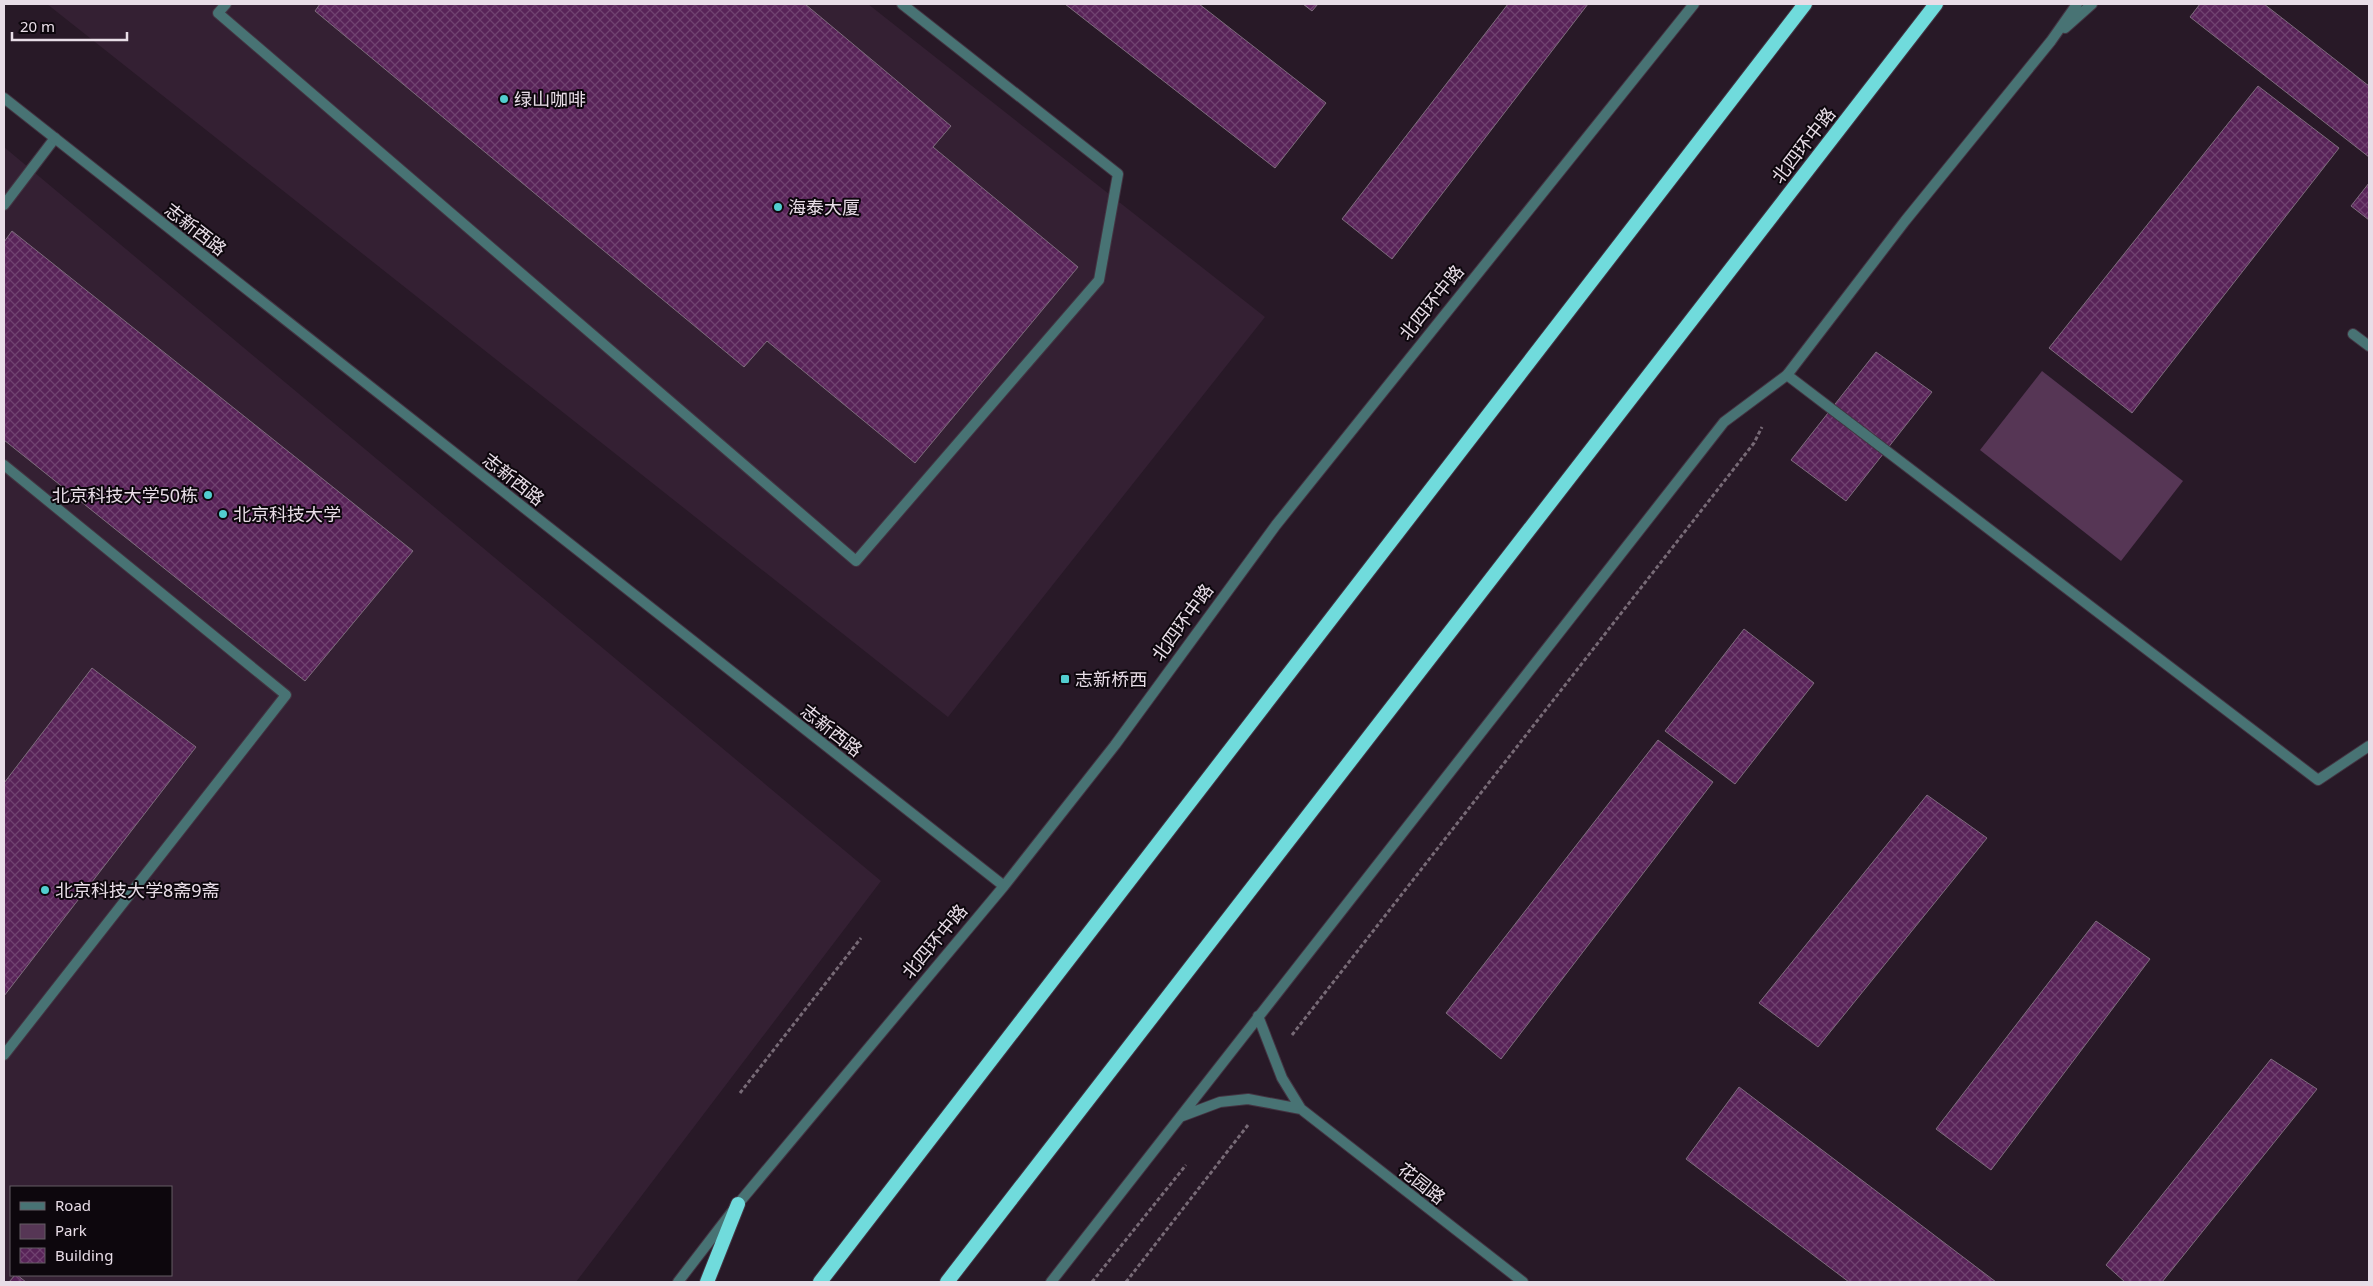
<svg xmlns="http://www.w3.org/2000/svg" width="2373" height="1286" viewBox="0 0 2373 1286" font-family="'Noto Sans','Noto Sans SC',sans-serif">
  <style>
    .built { fill: #342033; fill-rule: evenodd }
    .park { fill: #563655 }
    .building { fill: url(#building-cross-hatch); stroke: #7e6c7d }
    .lines { fill: none; stroke-linecap: round; stroke-linejoin: round }
    .minor-casing { stroke: #433442; stroke-width: 12 }
    .tertiary-casing { stroke: #433442; stroke-width: 12 }
    .trunk-casing { stroke: #433442; stroke-width: 16 }
    .path { stroke: #776a76; stroke-width: 3; stroke-dasharray: 4 2.5; stroke-linecap: butt }
    .minor { stroke: #487374; stroke-width: 10 }
    .tertiary { stroke: #487374; stroke-width: 10 }
    .trunk { stroke: #70dbdc; stroke-width: 14 }
    .poi-dot { fill: #52cdcf; stroke: #0d070d; stroke-width: 2 }
    .labels { text-anchor: middle; dominant-baseline: central; stroke-width: 4; stroke-linejoin: round; paint-order: stroke }
    .poi-label { font-size: 18px; fill: #e8dde7; stroke: #0d070d; text-anchor: start }
    .street-label { font-size: 18px; fill: #e8dde7; stroke: #0d070d }
  </style>
  <defs>
    <pattern id="building-cross-hatch" width="8" height="8" patternUnits="userSpaceOnUse" patternTransform="scale(1.25)"><rect width="8" height="8" fill="#582358"/><path d="M0 0l8 8M0 8l8-8" fill="none" stroke="#704270"/></pattern>
  </defs>
  <rect width="100%" height="100%" fill="#281927"/>
  <path class="built" d="M47,4H868L1265,317L948,717Z
    M4,147L881,881L576,1282H4ZM11,1187H171V1275H11Z"/>
  <path class="park" d="M2042,371L2183,481L2121,561L1980,450Z"/>
  <path class="building" d="M320,4H805L951,126L933,147L1078,267L915,463L767,341L744,367L315,11Z
    M1065,4H1199L1326,103L1275,168Z
    M1303,4H1318L1312,11Z
    M1508,4H1588L1392,259L1342,219Z
    M2200,4H2264L2369,86V157L2190,17Z
    M2258,86L2339,148L2132,413L2049,348Z
    M2369,183V220L2351,206Z
    M12,231L413,551L305,681L4,440V242Z
    M1876,352L1932,392L1846,501L1791,460Z
    M1744,629L1814,683L1735,784L1665,731Z
    M92,668L196,747L4,996V783Z
    M1658,740L1713,782L1501,1059L1446,1013Z
    M1927,795L1987,838L1818,1047L1759,1003Z
    M2096,921L2150,959L1991,1170L1936,1129Z
    M2271,1059L2317,1089L2162,1282H2125L2106,1265Z
    M1739,1087L1996,1282H1849L1686,1159Z
    M15,1275H17L26,1282H9Z"/>
  <g class="lines">
    <defs>
      <path id="minor" d="M226,4L218,13L856,561L1099,280L1118,174L902,4
        M4,205L55,138
        M2353,334L2369,346
        M1787,375L2318,780L2369,746
        M4,465L286,695L4,1055"/>
      <path id="tertiary" d="M2065,28L2092,4
        M4,98L1004,886
        M1258,1016L1282,1078L1301,1109L1523,1282
        M1180,1117L1220,1102L1248,1099L1301,1109
        M678,1282L738,1204L1004,886L1115,745L1276,525L1694,4
        M1051,1282L1724,422L1787,375L1905,221L2051,41L2077,4"/>
      <path id="trunk" d="M707,1282L738,1204
        M820,1282L1805,4
        M947,1282L1936,4"/>
    </defs>
    <use href="#minor" class="minor-casing"/>
    <use href="#tertiary" class="tertiary-casing"/>
    <use href="#trunk" class="trunk-casing"/>
    <path class="path" d="M1292,1035L1754,443L1762,427
      M740,1093L861,938
      M1092,1282L1186,1165
      M1126,1282L1248,1125"/>
    <use href="#minor" class="minor"/>
    <use href="#tertiary" class="tertiary"/>
    <use href="#trunk" class="trunk"/>
  </g>
  <g class="poi-dot">
    <circle cx="504" cy="99" r="5"/>
    <circle cx="778" cy="207" r="5"/>
    <circle cx="208" cy="495" r="5"/>
    <circle cx="223" cy="514" r="5"/>
    <rect x="1060" y="674" width="10" height="10" rx="2.5"/>
    <circle cx="45" cy="890" r="5"/>
  </g>
  <g class="labels">
    <g class="poi-label">
      <text x="514" y="99">绿山咖啡</text>
      <text x="788" y="207">海泰大厦</text>
      <text x="198" y="495" text-anchor="end">北京科技大学50栋</text>
      <text x="233" y="514">北京科技大学</text>
      <text x="1075" y="679">志新桥西</text>
      <text x="55" y="890">北京科技大学8斋9斋</text>
    </g>
    <g class="street-label">
      <text transform="translate(1803 145) rotate(-52)">北四环中路</text>
      <text transform="translate(196 229) rotate(38)">志新西路</text>
      <text transform="translate(1431 302) rotate(-51)">北四环中路</text>
      <text transform="translate(514 479) rotate(38)">志新西路</text>
      <text transform="translate(1182 622) rotate(-54)">北四环中路</text>
      <text transform="translate(832 730) rotate(38)">志新西路</text>
      <text transform="translate(934 941) rotate(-50)">北四环中路</text>
      <text transform="translate(1422 1183) rotate(38)">花园路</text>
    </g>
  </g>
  <rect width="2373" height="1286" fill="none" stroke="#e8dde7" stroke-width="10"/>
  <rect x="10" y="1186" width="162" height="90" fill="#0d070d" stroke="#655d64"/>
  <rect x="20" y="1202" width="25" height="8" fill="#487374" stroke="#655d64"/>
  <text x="55" y="1211" font-size="15" fill="#e8dde7">Road</text>
  <rect x="20" y="1224" width="25" height="15" fill="#563655" stroke="#655d64"/>
  <text x="55" y="1236" font-size="15" fill="#e8dde7">Park</text>
  <rect x="20" y="1248" width="25" height="15" fill="url(#building-cross-hatch)" stroke="#655d64"/>
  <text x="55" y="1261" font-size="15" fill="#e8dde7">Building</text>
  <path d="M12 32v8h115v-8" fill="none" stroke="#e8dde7" stroke-width="2.5"/>
  <text x="20" y="32" font-size="15" fill="#e8dde7" stroke="#0d070d" stroke-width="4" paint-order="stroke">20 m</text>
</svg>
